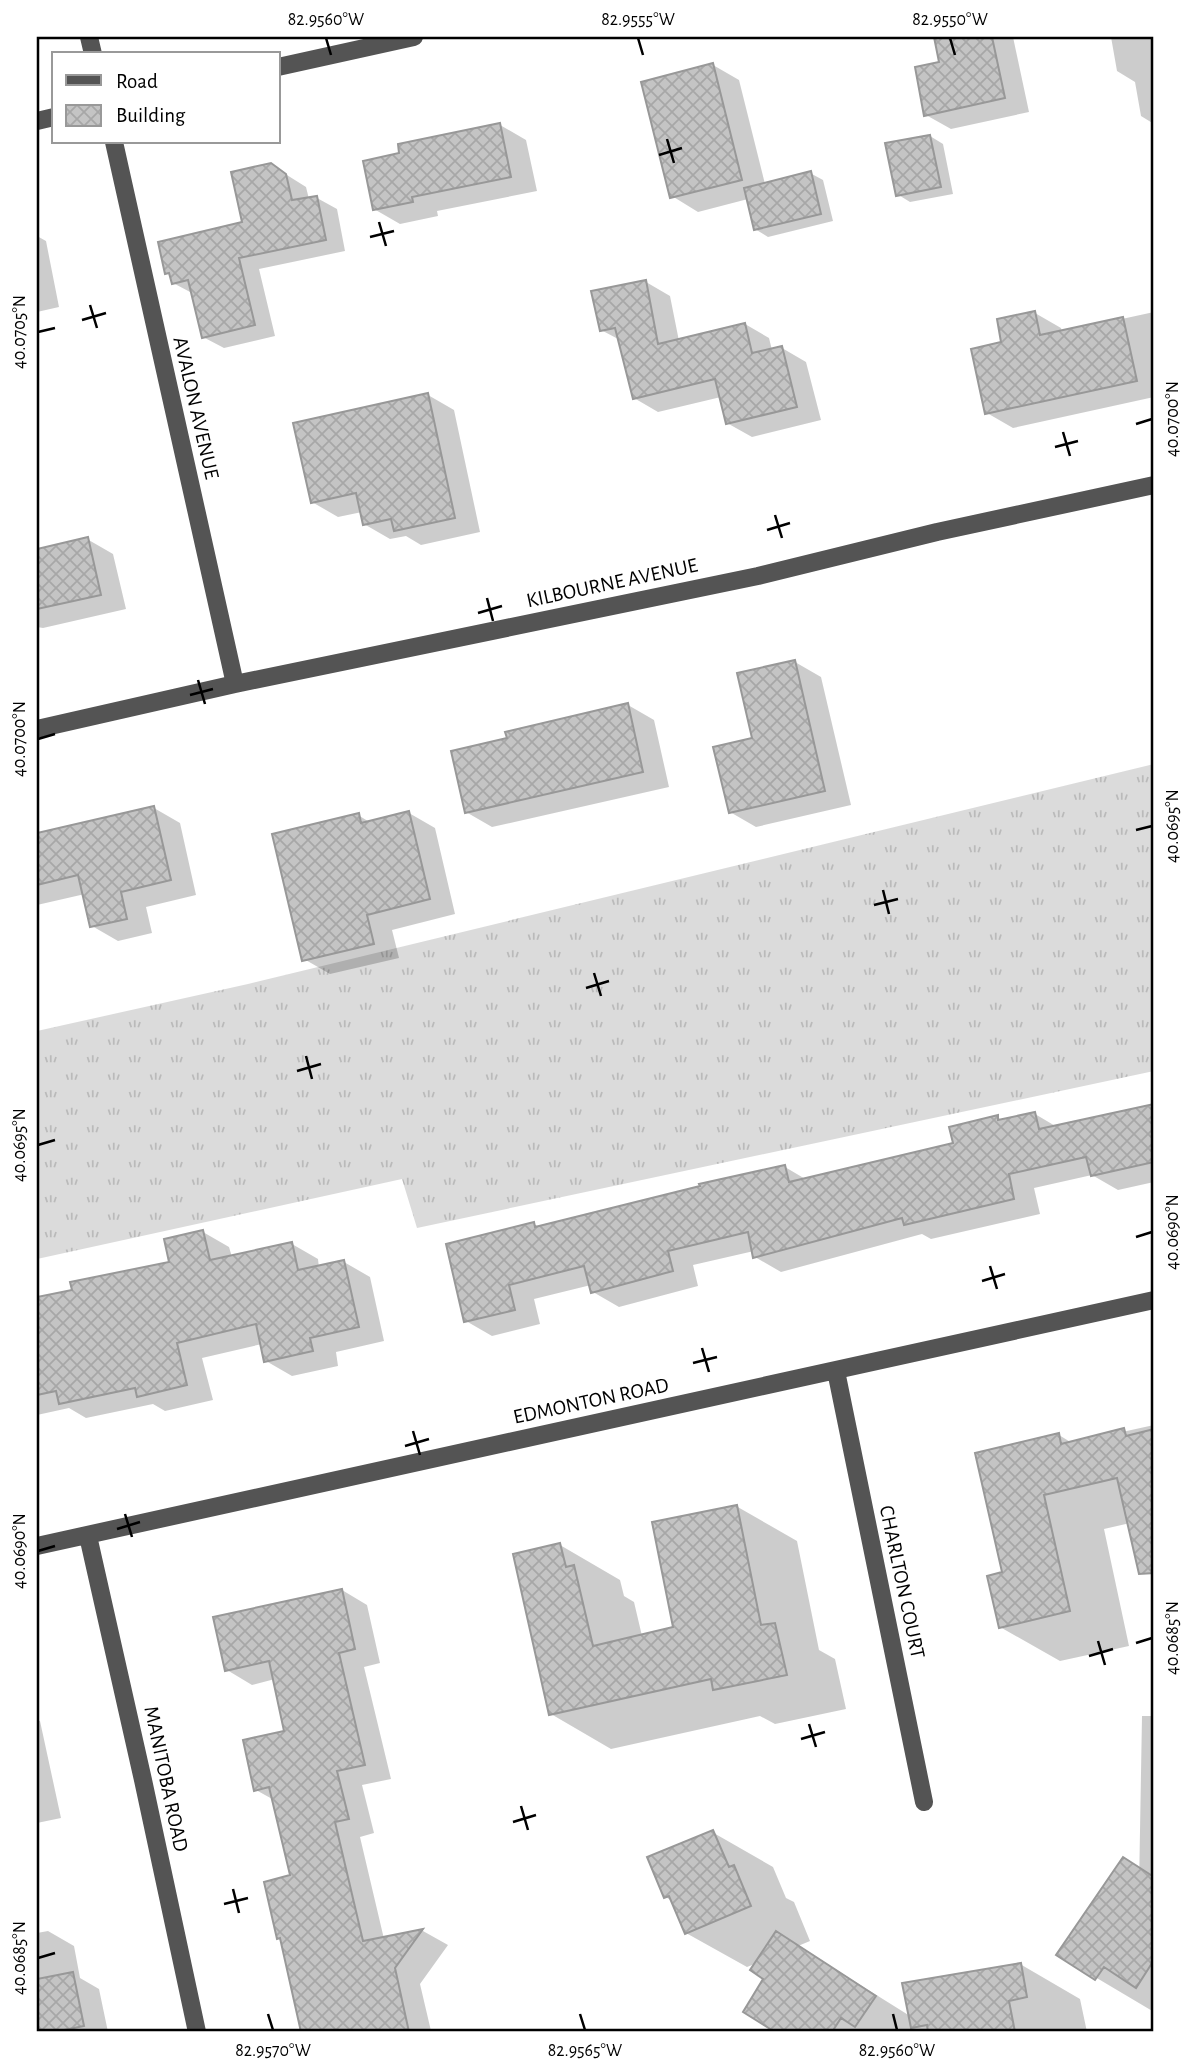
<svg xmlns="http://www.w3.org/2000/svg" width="1191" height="2069" viewBox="0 0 1191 2069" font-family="'Alegreya Sans',sans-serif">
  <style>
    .grass { fill: url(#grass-tufts) }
    .shadow { fill: #0003 }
    .building { fill: url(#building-cross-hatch); stroke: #989898; stroke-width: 2 }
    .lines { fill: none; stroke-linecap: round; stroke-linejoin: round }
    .minor { stroke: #545454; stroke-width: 18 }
    .ticks { fill: none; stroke: #000; stroke-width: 2.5 }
    .labels { text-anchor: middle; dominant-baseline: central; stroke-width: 6; stroke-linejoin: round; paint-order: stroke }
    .street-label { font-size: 21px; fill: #000; stroke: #fff }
    .neatline { fill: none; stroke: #000; stroke-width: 2.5 }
    .ticks-label { font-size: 18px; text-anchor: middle; fill: #000 }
  </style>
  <defs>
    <pattern id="grass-tufts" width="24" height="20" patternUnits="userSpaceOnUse" patternTransform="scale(1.75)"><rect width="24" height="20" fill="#dbdbdb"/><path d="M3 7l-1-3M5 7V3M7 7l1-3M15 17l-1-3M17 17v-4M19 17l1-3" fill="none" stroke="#bababa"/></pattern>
    <pattern id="building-cross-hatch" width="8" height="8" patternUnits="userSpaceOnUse" patternTransform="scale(1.75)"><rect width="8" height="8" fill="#c4c4c4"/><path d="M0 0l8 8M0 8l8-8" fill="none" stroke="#a7a7a7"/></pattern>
  </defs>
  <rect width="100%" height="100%" fill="#fff"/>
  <path class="grass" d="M1154,764V1071L417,1228L402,1179L37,1259V1031L248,984Z"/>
  <path class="shadow" d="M935,37H1013L1029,112L951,129L926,115L941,64Z
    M1111,37H1154V124L1141,116L1135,82L1117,71Z
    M713,65L739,80L765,184L810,173L823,180L833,221L768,237L755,229L748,199L698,212L672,196Z
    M500,125L526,140L537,191L437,211L438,216L400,224L374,209L401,155Z
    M930,136L943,144L953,194L910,202L897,194Z
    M271,165L306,187L309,199L317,198L337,209L345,251L259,269L275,336L224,348L203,337L192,293L173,283L172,275L167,273L244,223Z
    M37,236L46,241L59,307L37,312Z
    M646,282L670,296L679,341L745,324L769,338L772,350L782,348L806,362L821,420L752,437L727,423L721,397L658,412L634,398L620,340L601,330Z
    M1154,312V397L1013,428L987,413L1003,344L1035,313L1061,328L1062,332Z
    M428,395L454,410L480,532L421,545L406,536L390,539L364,524L362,512L338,517L312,502Z
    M87,539L113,554L126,609L43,628L37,627V550Z
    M795,662L821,677L851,805L756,827L730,812L754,739Z
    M628,705L654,720L669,787L492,827L466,812L509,739Z
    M154,808L180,823L196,895L146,907L152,933L118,941L92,926L85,894L37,905V831L42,834Z
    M409,813L435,828L455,914L392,930L399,958L330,974L304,959L358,815L371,823Z
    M1154,1106V1182L1118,1190L1092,1175L1034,1188L1040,1214L931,1239L922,1234L781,1272L755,1257L754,1251L693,1265L698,1286L619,1307L593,1292L591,1285L534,1299L540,1324L492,1336L466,1321L534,1224L539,1227L785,1167L807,1180L955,1144L997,1117L1003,1121L1035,1114L1057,1127Z
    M203,1232L229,1247L232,1257L292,1244L318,1259L319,1268L344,1262L370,1277L384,1341L336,1352L338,1366L292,1376L266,1361L262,1344L202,1358L213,1400L165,1411L153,1404L86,1418L69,1408L37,1415V1327L41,1326L37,1299L74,1291L172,1263Z
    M1154,1425V1530L1139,1521L1104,1529L1129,1646L1060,1661L1000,1627L1004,1574L1059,1435L1072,1443Z
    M736,1506L797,1541L819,1650L835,1659L846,1709L775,1724L760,1716L611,1749L551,1714L560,1545L620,1580L624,1596L634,1602L642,1636L675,1628Z
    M342,1590L367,1605L380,1663L364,1667L391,1779L362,1785L374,1833L360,1837L384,1939L423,1931L448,1945L420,1984L431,2031L438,2032H303L282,1940L278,1938L292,1877L274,1800L256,1790L286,1732L275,1679L252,1685L227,1670Z
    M1142,1716H1154V2012L1058,1955L1139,1888Z
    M37,1720L40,1721L61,1818L37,1823Z
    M712,1832L773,1867L786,1898L794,1902L810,1941L798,1946L910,2016L1020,1964L1080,1999L1087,2032H778L745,2011L766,1978L757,1963L747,1967L686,1933L673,1902L666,1897Z
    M48,1931L74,1946L80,1978L99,1989L108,2032H37V1933Z"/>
  <path class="building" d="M934,37H992L1005,98L924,116L915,67L939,62Z
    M713,63L742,180L670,198L641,82Z
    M500,123L511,177L412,197L413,202L373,210L363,161L399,153L398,144Z
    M930,135L941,187L896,196L885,143Z
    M271,163L286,174L292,200L317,196L326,240L239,258L255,325L202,338L188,280L172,284L169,273L165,274L158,242L242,222L231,172Z
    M811,171L821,214L754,230L744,188Z
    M646,280L658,344L745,323L752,353L782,346L797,407L726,424L715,379L633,399L615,328L600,331L591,291Z
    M1035,311L1040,335L1123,317L1137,381L985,414L971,349L1001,342L997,319Z
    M428,393L455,518L394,531L391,519L363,525L356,493L311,503L293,423Z
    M88,537L101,595L37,609V549Z
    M795,660L825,791L729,813L713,747L752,738L737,673Z
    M628,703L643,772L465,813L451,751L507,738L505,732Z
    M154,806L171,880L121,892L127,919L90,927L78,875L37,885V833Z
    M409,811L430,899L367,915L374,944L302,961L272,834L359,813L361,823Z
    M1154,1104V1162L1091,1176L1086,1157L1009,1174L1014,1199L904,1225L902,1218L753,1258L748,1232L668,1251L673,1271L591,1293L584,1266L509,1285L515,1310L464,1322L446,1244L534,1222L535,1227L700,1186L699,1184L785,1165L789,1182L953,1143L949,1127L998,1115V1120L1035,1112L1039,1129Z
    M203,1230L210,1260L292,1242L298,1270L344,1260L359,1327L310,1338L313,1351L264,1362L256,1324L177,1343L187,1385L137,1397L135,1388L59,1404L56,1391L37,1395V1297L72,1290L70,1282L169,1262L164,1239Z
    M1124,1428L1126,1436L1154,1429V1573L1139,1574L1117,1478L1044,1495L1070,1611L999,1628L987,1576L1002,1572L975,1453L1059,1433L1061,1444Z
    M737,1505L761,1625L775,1623L787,1675L713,1690L711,1679L549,1715L513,1554L560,1543L566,1567L574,1565L593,1646L673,1627L652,1522Z
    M342,1589L355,1649L339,1653L365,1765L337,1771L349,1819L335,1822L363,1941L423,1929L395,1968L409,2032H301L280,1938L277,1939L264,1882L290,1875L269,1787L254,1791L243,1740L284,1731L269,1661L225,1671L213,1617Z
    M713,1830L729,1867L734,1865L751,1906L685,1934L669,1896L664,1898L647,1857Z
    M1123,1857L1154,1877V1960L1136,1988L1104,1967L1095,1980L1056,1955Z
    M776,1931L876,1996L855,2027L841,2018L832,2032H775L743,2012L763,1979L750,1970Z
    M1021,1963L1027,1997L1009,2001L1015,2032H928L927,2025L911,2028L902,1983Z
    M73,1972L84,2026L54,2032H37V1979Z"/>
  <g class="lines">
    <path class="minor" d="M89,37L93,54
      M278,67L414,37
      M37,121L54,117
      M114,142L235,684
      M37,729L235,684L758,576L937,532L1154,485
      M836,1371L924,1802
      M88,1536L143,1780L197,2032
      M37,1546L1154,1300"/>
  </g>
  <path class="ticks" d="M326,38L331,55M638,38L643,55M950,38L955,55M667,139L674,163M659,155L682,148M379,222L386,246M370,237L394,231M90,305L97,328M82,320L106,313M38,332L55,328M1136,424L1152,419M1063,432L1070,456M1055,447L1078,441M775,515L782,538M767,530L790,523M487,598L493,621M478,613L502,606M198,680L205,704M190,695L213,689M38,739L55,734M1136,830L1152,826M883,890L889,914M874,905L898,899M594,973L601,996M586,988L609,981M306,1056L312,1079M297,1071L321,1064M38,1145L55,1140M1136,1237L1152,1232M990,1266L997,1289M982,1281L1005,1274M702,1348L709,1372M693,1363L717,1357M413,1431L420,1455M405,1446L429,1439M125,1514L132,1537M117,1529L140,1522M38,1551L55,1546M1098,1641L1105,1665M1136,1643L1152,1638M1089,1656L1113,1649M809,1724L816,1747M801,1739L825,1732M521,1806L528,1830M513,1822L536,1815M233,1889L239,1913M224,1904L248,1898M38,1958L55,1953M268,2014L273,2030M580,2014L585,2030M893,2014L897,2030"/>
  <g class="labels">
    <g class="street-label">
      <text transform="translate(196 408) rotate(77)">AVALON AVENUE</text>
      <text transform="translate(612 583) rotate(-12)">KILBOURNE AVENUE</text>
      <text transform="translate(591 1401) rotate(-12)">EDMONTON ROAD</text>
      <text transform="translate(902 1582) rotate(78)">CHARLTON COURT</text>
      <text transform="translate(166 1779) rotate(78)">MANITOBA ROAD</text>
    </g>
  </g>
  <rect width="1191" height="2069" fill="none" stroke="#ffffff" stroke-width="77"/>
  <rect x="52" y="52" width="228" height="91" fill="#ffffff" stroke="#999999" stroke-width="2"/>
  <rect x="66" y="75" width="35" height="10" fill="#545454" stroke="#999999" stroke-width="2"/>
  <text x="116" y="88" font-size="21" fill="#000000">Road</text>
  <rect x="66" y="105" width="35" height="21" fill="url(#building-cross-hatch)" stroke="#999999" stroke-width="2"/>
  <text x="116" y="122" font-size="21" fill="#000000">Building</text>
  <rect x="38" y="38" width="1114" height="1992" class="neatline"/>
  <g class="ticks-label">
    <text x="326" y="25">82.9560°W</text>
    <text x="638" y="25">82.9555°W</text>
    <text x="950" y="25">82.9550°W</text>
    <text transform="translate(19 332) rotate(-90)" y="6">40.0705°N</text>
    <text transform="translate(1172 419) rotate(-90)" y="6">40.0700°N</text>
    <text transform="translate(19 739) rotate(-90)" y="6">40.0700°N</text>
    <text transform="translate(1172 826) rotate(-90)" y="6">40.0695°N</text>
    <text transform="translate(19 1145) rotate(-90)" y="6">40.0695°N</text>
    <text transform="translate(1172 1232) rotate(-90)" y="6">40.0690°N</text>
    <text transform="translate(19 1551) rotate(-90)" y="6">40.0690°N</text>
    <text transform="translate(1172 1638) rotate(-90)" y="6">40.0685°N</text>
    <text transform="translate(19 1958) rotate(-90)" y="6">40.0685°N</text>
    <text x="273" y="2056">82.9570°W</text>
    <text x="585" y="2056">82.9565°W</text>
    <text x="897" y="2056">82.9560°W</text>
  </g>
</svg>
